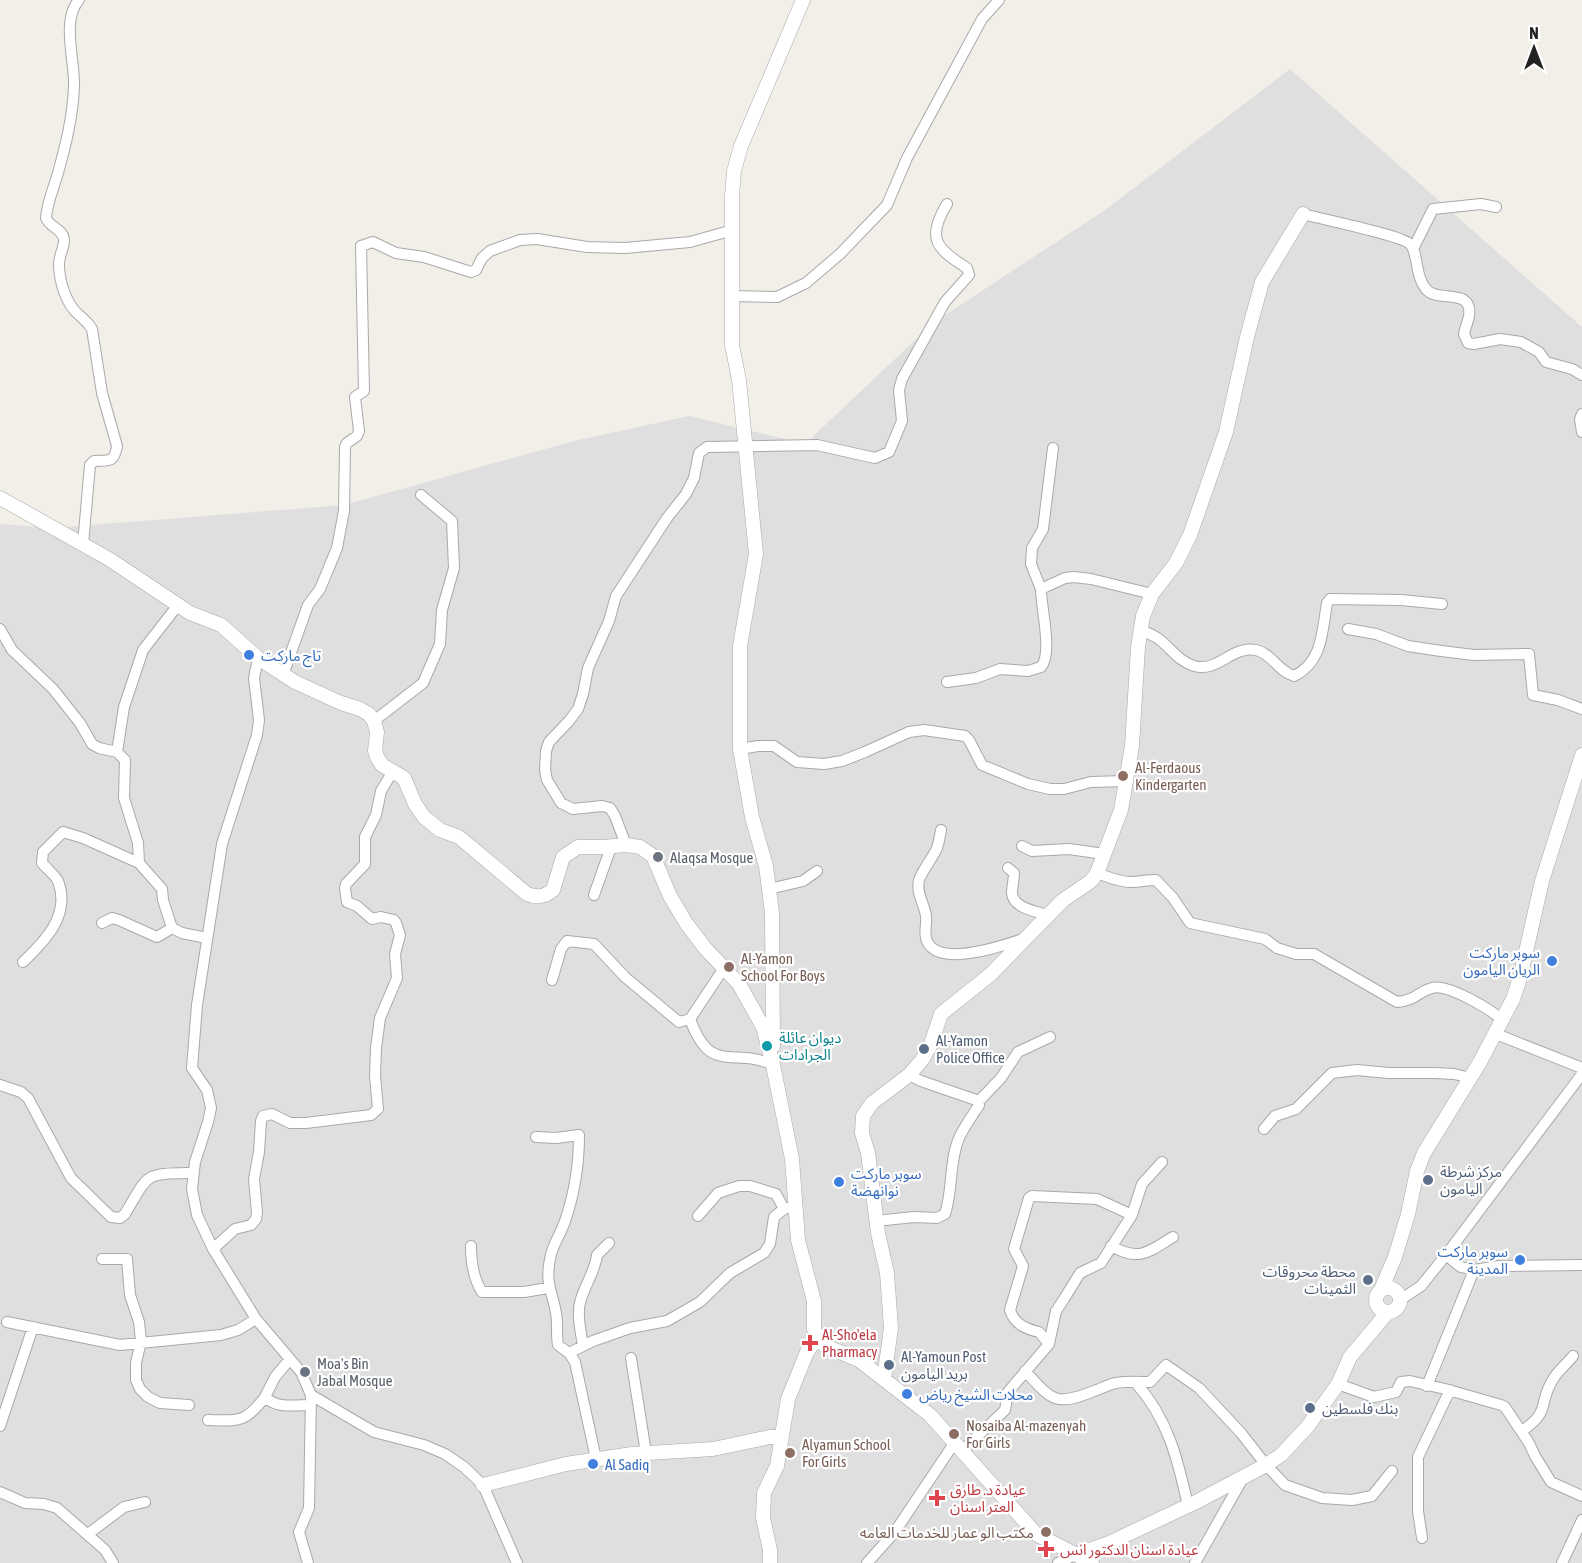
<svg xmlns="http://www.w3.org/2000/svg" width="1582" height="1563" viewBox="0 0 1582 1563" font-family="'Asap Condensed','Noto Sans Arabic',sans-serif">
  <style>
    .residential { fill: #e0dfdf }
    .lines { fill: none; stroke-linecap: round; stroke-linejoin: round }
    .minor-casing { stroke: #a9a9a9; stroke-width: 12 }
    .tertiary-casing { stroke: #a9a9a9; stroke-width: 15 }
    .minor { stroke: #fff; stroke-width: 10 }
    .tertiary { stroke: #fff; stroke-width: 14 }
    .shop-dot { fill: #3f7fe0; stroke: #fff; stroke-width: 2 }
    .education-dot { fill: #8d6e63; stroke: #fff; stroke-width: 2 }
    .worship-dot { fill: #6b7280; stroke: #fff; stroke-width: 2 }
    .culture-dot { fill: #0f9aa8; stroke: #fff; stroke-width: 2 }
    .service-dot { fill: #5c6f8a; stroke: #fff; stroke-width: 2 }
    .health-dot { fill: #e0444e; stroke: #fff; stroke-width: 2 }
    .labels { text-anchor: middle; dominant-baseline: central; stroke-width: 4.5; stroke-linejoin: round; paint-order: stroke }
    .shop-label { font-size: 15px; fill: #366cbe; stroke: #fff; text-anchor: start }
    .education-label { font-size: 15px; fill: #785e54; stroke: #fff; text-anchor: start }
    .worship-label { font-size: 15px; fill: #5b616d; stroke: #fff; text-anchor: start }
    .culture-label { font-size: 15px; fill: #0d838f; stroke: #fff; text-anchor: start }
    .service-label { font-size: 15px; fill: #4e5e75; stroke: #fff; text-anchor: start }
    .health-label { font-size: 15px; fill: #be3a42; stroke: #fff; text-anchor: start }
  </style>
  <rect width="100%" height="100%" fill="#f2efe9"/>
  <path class="residential" d="M1290,69L1582,327V1563H0V524L52,528L344,505L574,441L689,416L805,444L933,323L1105,210Z"/>
  <g class="lines">
    <defs>
      <path id="minor" d="M79,0C61,20 75,61 74,86C73,116 66,144 58,173C54,187 47,203 46,218C50,228 62,228 64,239C65,247 58,256 59,267C60,283 66,304 79,315C84,320 88,322 92,329L102,393L117,446C114,464 108,460 94,461L90,465L83,544
        M1303,214C1321,219 1401,235 1410,244C1419,253 1414,278 1428,291C1440,302 1473,288 1469,316C1468,322 1465,328 1464,334L1468,343L1474,344L1500,339L1521,342L1539,352L1546,362L1572,369L1582,375
        M1413,249L1433,209L1481,204L1496,207
        M732,296L777,297L806,283L840,254L887,205L907,158L982,19L999,0
        M1582,414L1580,419L1582,432
        M1041,589L1031,564L1032,548L1043,529L1053,448
        M0,629L12,650L53,689L80,723L92,744L99,748L117,752L125,760L124,798L138,843L139,863L162,889L163,900L172,928L182,933L207,938
        M1348,629L1376,634L1408,646L1441,651L1474,655L1529,654L1533,695L1558,700L1582,709
        M1140,631C1167,636 1170,658 1194,666C1218,673 1232,645 1256,650C1271,653 1279,672 1294,676C1323,662 1322,631 1327,603L1330,599L1401,600L1442,604
        M258,658L254,678L259,720L257,735L222,844L197,1005L192,1068L207,1090L211,1108L208,1122L195,1162L192,1189L197,1215L213,1249L256,1319L301,1372L311,1395L309,1508L299,1532L308,1563
        M283,675L308,605L320,589L337,548L344,511L345,447L347,443L357,436L359,431L355,397L364,391L361,246L373,242L396,253L424,257L471,272L476,270L482,258L490,251L520,240L537,239L587,247L625,248L690,242L733,230
        M947,682L976,678L1000,669L1028,671L1041,667C1053,653 1041,609 1041,589L1065,578L1074,577L1091,579L1152,594
        M374,721L423,683L440,644L442,610L454,568L452,521L421,495
        M740,749L758,746H774L797,762L824,764L842,761L865,752L909,732L924,730L965,736L969,740L982,765L1028,784L1050,789H1064L1091,782L1126,781
        M117,752L124,707L143,650L178,605
        M941,830C940,836 939,842 937,848C932,859 923,869 919,880C916,893 924,903 926,916C927,925 923,935 928,943C942,967 1002,946 1023,939
        M626,845L615,816L610,808L602,806L573,809L561,803L547,780L545,770L546,751L549,742L569,721L578,709L583,694L588,668L609,621L616,596L667,518L686,494L694,478L699,453L707,447L817,445L875,458L889,452L902,421L899,390L902,379L945,302L969,275L967,268C936,249 926,238 947,204
        M1022,846L1032,851L1069,849L1104,854
        M1008,868L1014,873C1014,880 1012,886 1012,893C1013,908 1035,911 1047,915
        M1097,873C1108,877 1118,882 1131,882C1139,882 1147,880 1156,880L1173,898L1190,923L1265,939L1277,948L1296,954H1314L1397,1002C1417,1000 1417,992 1432,988C1447,983 1492,1010 1503,1021
        M769,889L803,881L817,871
        M594,895L611,847
        M102,923L112,918L119,920L157,937L172,928
        M23,962C45,941 71,915 58,881C55,875 47,869 42,863L43,852L63,832L83,838L139,863
        M552,980L561,949L567,941L594,944L625,977L679,1022L690,1019L724,968
        M690,1019C711,1077 733,1046 773,1065
        M1496,1034L1582,1068
        M0,1085L21,1092L28,1098L71,1178L111,1217L120,1218L125,1214C150,1172 143,1174 193,1173
        M979,1101L1001,1078L1018,1052L1050,1037
        M1264,1129L1275,1116L1296,1109L1332,1073L1357,1070L1389,1073H1435L1454,1074L1471,1078
        M536,1137L556,1138L579,1135C579,1164 575,1192 565,1221C561,1234 552,1245 550,1259C545,1284 552,1290 556,1313C558,1323 556,1334 558,1345L569,1353L575,1362L596,1459
        M1132,1215L1142,1184L1162,1162
        M698,1216L718,1193L739,1186H750L776,1194L784,1209
        M876,1221L914,1217L937,1218L945,1214C953,1190 949,1162 959,1138C964,1127 972,1116 979,1105V1101L921,1081L909,1075
        M471,1246C471,1263 473,1278 482,1292H524L548,1288
        M1111,1246C1140,1262 1148,1252 1173,1237
        M213,1249L235,1229L251,1225L256,1219L257,1213L254,1179L259,1152L261,1121L263,1116L272,1114L290,1123H306L371,1115L378,1109L375,1076L376,1048L380,1018L397,978L395,954L400,935L396,923L394,920L381,917L372,919L357,906L347,902L345,888L346,884L365,864V837L376,815L381,791L393,771
        M1446,1255L1461,1267L1474,1270L1499,1266L1582,1265
        M102,1259H127L130,1295L139,1322L141,1341L136,1363V1380L140,1389L148,1397L160,1403L189,1405
        M1400,1300L1421,1286L1446,1255L1582,1074
        M7,1322L120,1345L221,1335L238,1330L256,1319
        M583,1346C581,1332 576,1313 581,1299C586,1283 595,1271 597,1255L609,1243
        M569,1353L593,1341L630,1328L667,1321L700,1302L730,1273L764,1253L770,1244L774,1217L784,1209L796,1206
        M631,1358L646,1453
        M290,1359L275,1377L265,1397C277,1409 295,1405 311,1405
        M1025,1371C1052,1400 1055,1407 1094,1391C1101,1389 1109,1384 1116,1383C1127,1381 1139,1382 1150,1382L1166,1365L1199,1388L1241,1433L1266,1465L1285,1485L1322,1498L1352,1500L1372,1496L1392,1471
        M1135,1382C1168,1418 1178,1460 1188,1506
        M1338,1384L1374,1397L1396,1392L1401,1382L1410,1381L1445,1389L1501,1405L1505,1407L1529,1443L1535,1456L1551,1482L1582,1496
        M1427,1386L1474,1270
        M311,1395L374,1432L424,1445L445,1454L464,1467L483,1485L517,1563
        M208,1420C239,1421 245,1423 265,1397
        M0,1426L33,1327
        M1522,1431C1551,1411 1538,1405 1552,1381C1557,1371 1566,1365 1573,1356
        M963,1450L1005,1410L1008,1392L1049,1344L1056,1311L1064,1299L1080,1273L1101,1263L1132,1215L1097,1199L1032,1196L1029,1198L1014,1249L1023,1266L1010,1310C1014,1324 1026,1329 1039,1332L1049,1344
        M0,1492L25,1503L44,1504L57,1508L105,1550L113,1563
        M88,1534L124,1507L145,1502
        M1422,1538L1418,1511V1457L1450,1390
        M867,1563L894,1533L955,1442
        M1058,1563L1077,1554
        M1195,1563L1243,1478
        M1562,1563L1582,1520"/>
      <path id="tertiary" d="M0,498L109,559L190,613L221,625L258,658L295,682L341,703L360,709L369,714L374,721L377,732L375,751L377,757L382,765L404,778L415,804L424,817L440,830L459,837L527,894C537,898 544,897 553,890L563,857L578,847H603L626,845L640,847L653,856L670,896L686,923L705,948L739,984L763,1027L773,1065L792,1159L798,1240L814,1301V1329L817,1337L825,1346L859,1360L930,1415L1036,1534L1092,1563
        M773,1046L772,913L766,866L752,817L740,749V646L756,554L739,380L732,345V196L734,171L741,146L803,0
        M1376 1300a12 12 0 1 1 24 0a12 12 0 1 1-24 0Z
        M1380,1292L1395,1257L1408,1214L1417,1171L1424,1153L1480,1062L1513,999L1520,978L1542,881L1582,755
        M884,1379L891,1328L887,1273L878,1233L868,1153L862,1133L863,1116L872,1103L909,1075L922,1060L931,1044L941,1014L991,974L1062,901L1091,881L1097,873L1121,810L1132,746L1138,647L1143,616L1152,594L1176,563L1190,535L1226,432L1247,337L1262,282L1303,214
        M483,1485L566,1464L632,1454L713,1449L770,1437H780
        M1077,1554L1109,1543L1196,1502L1266,1465L1281,1455L1308,1426L1338,1384L1350,1357L1388,1312
        M770,1563V1550L763,1518L764,1493L777,1466L788,1399L807,1352L817,1337"/>
    </defs>
    <use href="#minor" class="minor-casing"/>
    <use href="#tertiary" class="tertiary-casing"/>
    <use href="#minor" class="minor"/>
    <use href="#tertiary" class="tertiary"/>
  </g>
  <g class="shop-dot">
    <circle cx="249" cy="655" r="6"/>
    <circle cx="1552" cy="961" r="6"/>
    <circle cx="839" cy="1182" r="6"/>
    <circle cx="1520" cy="1260" r="6"/>
    <circle cx="907" cy="1394" r="6"/>
    <circle cx="593" cy="1464" r="6"/>
  </g>
  <g class="education-dot">
    <circle cx="1123" cy="776" r="6"/>
    <circle cx="729" cy="967" r="6"/>
    <circle cx="954" cy="1434" r="6"/>
    <circle cx="790" cy="1453" r="6"/>
    <circle cx="1046" cy="1532" r="6"/>
  </g>
  <g class="worship-dot">
    <circle cx="658" cy="857" r="6"/>
    <circle cx="305" cy="1372" r="6"/>
  </g>
  <circle class="culture-dot" cx="767" cy="1046" r="6"/>
  <g class="service-dot">
    <circle cx="924" cy="1049" r="6"/>
    <circle cx="1428" cy="1180" r="6"/>
    <circle cx="1368" cy="1280" r="6"/>
    <circle cx="889" cy="1365" r="6"/>
    <circle cx="1310" cy="1408" r="6"/>
  </g>
  <g class="health-dot">
    <path d="M807 1334h6v6h6v6h-6v6h-6v-6h-6v-6h6z"/>
    <path d="M934 1489h6v6h6v6h-6v6h-6v-6h-6v-6h6z"/>
    <path d="M1043 1540h6v6h6v6h-6v6h-6v-6h-6v-6h6z"/>
  </g>
  <g class="labels">
    <g class="shop-label">
      <text x="261" y="655">تاج ماركت</text>
      <text x="1540" y="952" text-anchor="end">سوبر ماركت<tspan x="1540" dy="17">الريان اليامون</tspan></text>
      <text x="851" y="1173">سوبر ماركت<tspan x="851" dy="17">نوانهضة</tspan></text>
      <text x="1508" y="1251" text-anchor="end">سوبر ماركت<tspan x="1508" dy="17">المدينة</tspan></text>
      <text x="919" y="1394">محلات الشيخ رياض</text>
      <text x="605" y="1464">Al Sadiq</text>
    </g>
    <g class="education-label">
      <text x="1135" y="767">Al-Ferdaous<tspan x="1135" dy="17">Kindergarten</tspan></text>
      <text x="741" y="958">Al-Yamon<tspan x="741" dy="17">School For Boys</tspan></text>
      <text x="966" y="1425">Nosaiba Al-mazenyah<tspan x="966" dy="17">For Girls</tspan></text>
      <text x="802" y="1444">Alyamun School<tspan x="802" dy="17">For Girls</tspan></text>
      <text x="1034" y="1532" text-anchor="end">مكتب الو عمار للخدمات العامه</text>
    </g>
    <g class="worship-label">
      <text x="670" y="857">Alaqsa Mosque</text>
      <text x="317" y="1363">Moa's Bin<tspan x="317" dy="17">Jabal Mosque</tspan></text>
    </g>
    <g class="culture-label">
      <text x="779" y="1037">ديوان عائلة<tspan x="779" dy="17">الجرادات</tspan></text>
    </g>
    <g class="service-label">
      <text x="936" y="1040">Al-Yamon<tspan x="936" dy="17">Police Office</tspan></text>
      <text x="1440" y="1171">مركز شرطة<tspan x="1440" dy="17">اليامون</tspan></text>
      <text x="1356" y="1271" text-anchor="end">محطة محروقات<tspan x="1356" dy="17">الثمينات</tspan></text>
      <text x="901" y="1356">Al-Yamoun Post<tspan x="901" dy="17">بريد اليامون</tspan></text>
      <text x="1322" y="1408">بنك فلسطين</text>
    </g>
    <g class="health-label">
      <text x="822" y="1334">Al-Sho'ela<tspan x="822" dy="17">Pharmacy</tspan></text>
      <text x="950" y="1489">عيادة د. طارق<tspan x="950" dy="17">العتر اسنان</tspan></text>
      <text x="1060" y="1549">عيادة اسنان الدكتور انس</text>
    </g>
  </g>
  <g transform="translate(1534 48)" stroke="#ffffff" stroke-width="4.5" paint-order="stroke">
  <path d="M0-4.5L10 22L0 15L-10 22Z" fill="#222222"/>
  <text y="-9" font-size="16" font-weight="bold" text-anchor="middle" fill="#222222">N</text>
  </g>
</svg>
